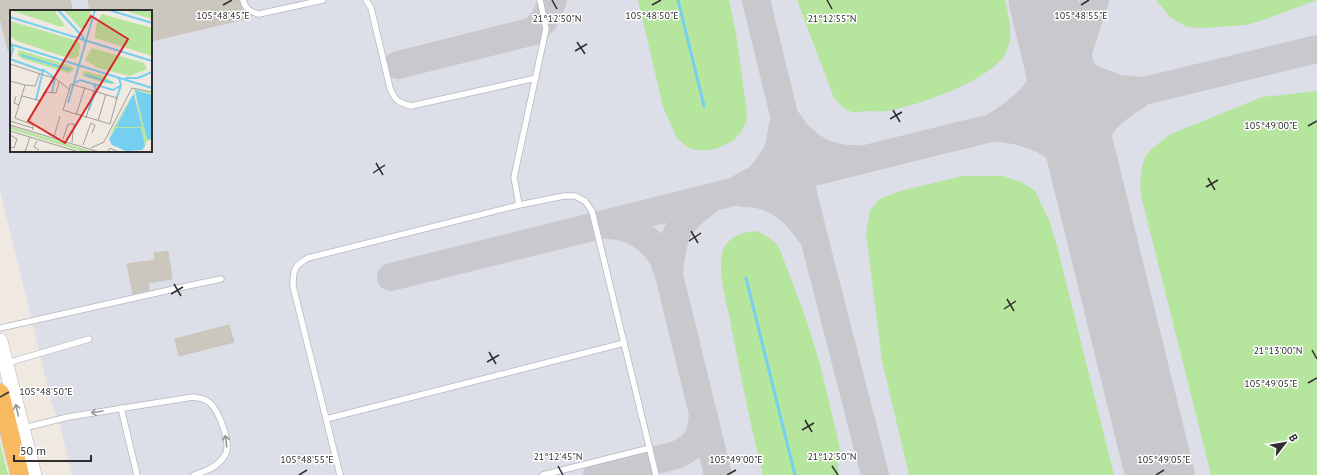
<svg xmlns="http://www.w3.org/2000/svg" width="1317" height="475" viewBox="0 0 1317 475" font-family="'PT Sans',sans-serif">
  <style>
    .airport { fill: #dcdee8; fill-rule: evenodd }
    .green { fill: #b6e59e }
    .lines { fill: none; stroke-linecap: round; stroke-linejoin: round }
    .stream { stroke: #75cff0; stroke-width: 3 }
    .taxiway { stroke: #c9c8cc; stroke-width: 28 }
    .runway { stroke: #c9c8cc; stroke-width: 69 }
    .building { fill: #cbc7bf; stroke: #cbc5ba }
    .service-casing { stroke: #b4b7c1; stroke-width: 7 }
    .secondary-casing { stroke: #b4b7c1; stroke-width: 16 }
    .trunk-casing { stroke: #c9c9c9; stroke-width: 20 }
    .service { stroke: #fff; stroke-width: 5.5 }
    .secondary { stroke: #fff; stroke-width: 15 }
    .trunk { stroke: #f8ba60; stroke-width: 18 }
    .oneway { stroke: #969696 }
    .ticks { fill: none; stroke: #2e2e2e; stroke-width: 1.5 }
    .inset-river { fill: none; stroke: #75cff0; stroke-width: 2 }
    .inset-road { fill: none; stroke: #a29e99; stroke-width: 1 }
    .view { fill: #d62828; fill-opacity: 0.15; stroke: #d62828; stroke-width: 2 }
    .inset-edge { fill: none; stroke: #2e2e2e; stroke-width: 2 }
    .ticks-label { font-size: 10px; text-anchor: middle; fill: #2e2e2e; stroke: #fff; stroke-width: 3; stroke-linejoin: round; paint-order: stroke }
  </style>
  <rect width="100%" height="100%" fill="#efe9e1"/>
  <path class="airport" d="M0,0H1317V475H72L60,425L52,404L0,190ZM11,11H151V151H11Z"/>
  <path class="green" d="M638,0H729L736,33L747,113L746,122L741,132L734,140L718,148L710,150H695L687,147L676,137L663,107Z
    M797,0H1005C1009,18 1015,39 1004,56C986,82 917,106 887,111C880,112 872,111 865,111C862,112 857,112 853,112C845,111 839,104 834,98Z
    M1156,0H1317L1266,19L1246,25L1202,28L1187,27L1171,18Z
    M1317,91V475H1211L1141,196L1140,184L1142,167L1145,157L1151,149L1171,134L1262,97Z
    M963,176H1003L1023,183L1035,191L1049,220L1057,246L1114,475H909L882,361L866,233L870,211L879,199L904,190Z
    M756,231C766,235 772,239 779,247L806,319L820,364L842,457H837L839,475H763C750,424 740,372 730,320C726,300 717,270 723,250C728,237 743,232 756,231Z
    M0,443L8,475H0Z"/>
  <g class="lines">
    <path class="stream" d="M678,0L704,106
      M746,278L795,475"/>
    <path class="taxiway" d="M756,0L815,242L875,475
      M398,65L534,31L544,20L553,0
      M1063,78L1074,64L1079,49L1095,0
      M786,119C791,125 794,131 799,136C814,151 834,160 855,159
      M1089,186L1076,163L1058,148L1040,138L1020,131L994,127C1014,114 1034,101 1044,78C1049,68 1051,55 1054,45L1068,59L1090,78L1118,89L1134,90
      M1089,186C1090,164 1090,140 1104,122C1112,111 1125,103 1136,96
      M742,187L759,178L769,165L778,151L784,120
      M743,193C773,192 796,211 811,235
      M607,225C630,225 650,237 662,257C665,262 667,269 669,275L718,475
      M669,275C672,236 676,224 708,201
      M391,277L938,141L1317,49
      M597,475L676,455C696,447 702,435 703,414"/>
    <path class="runway" d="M1043,0L1160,475"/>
  </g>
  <path class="building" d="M0,0H70L73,11H11V50H8L0,18Z
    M88,0H239L245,19L151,41V11H90Z
    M168,251L172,279L148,283L149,290L133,294L127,264L155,260L154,253Z
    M229,325L234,342L179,356L175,339Z"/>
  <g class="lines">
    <defs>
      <path id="service" d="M243,0C245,9 251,12 259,14L323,0
        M366,0L371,8L390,88C395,101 398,102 411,106L536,78
        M519,205L514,177L546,29L540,0
        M0,328L192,285L221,279
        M7,363L89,339
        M121,408L137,475
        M326,419L624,343
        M24,428L68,417L193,397C199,398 205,398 210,403C219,411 232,445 225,455C218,467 206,471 194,475
        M340,475L293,286C293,270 294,266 308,258L519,205L564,196H575L585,201L592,211L656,475
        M543,475L650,448"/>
      <path id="secondary" d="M0,341L34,475"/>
      <path id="trunk" d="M0,393L20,475"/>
    </defs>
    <use href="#service" class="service-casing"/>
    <use href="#secondary" class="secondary-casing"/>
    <use href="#trunk" class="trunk-casing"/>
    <use href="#service" class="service"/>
    <use href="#secondary" class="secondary"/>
    <use href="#trunk" class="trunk"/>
  </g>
  <defs><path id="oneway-shaft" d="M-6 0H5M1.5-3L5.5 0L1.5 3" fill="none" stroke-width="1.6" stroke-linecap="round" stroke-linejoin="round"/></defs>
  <g class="oneway">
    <use href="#oneway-shaft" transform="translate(17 410) rotate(-103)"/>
    <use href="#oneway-shaft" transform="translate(97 412) rotate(171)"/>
    <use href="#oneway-shaft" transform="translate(226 441) rotate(-98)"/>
  </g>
  <path class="ticks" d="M552,0L557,9M827,0L832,9M223,5L232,0M652,5L661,0M1081,5L1089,0M577,42L585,54M575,51L587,44M893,110L900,122M890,119L902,112M1308,126L1317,121M376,163L383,175M373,173L385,165M1208,178L1215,190M1206,187L1218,180M691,231L698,243M689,241L701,233M174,284L181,296M171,294L183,287M1007,299L1014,311M1004,309L1016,301M1312,350L1317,359M489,352L496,364M487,362L499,355M1308,383L1317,378M0,397L9,392M805,420L812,432M802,430L814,423M558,466L563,475M832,466L838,475M299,475L307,470M727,475L736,470M1156,475L1164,470"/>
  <g transform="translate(10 10)">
    <rect width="142" height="142" fill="#efe9e1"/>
    <path d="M0,0H44L55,16L51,17ZM54,0H81L76,18H70ZM118,0H142V9L119,2ZM92,4L142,18V46L85,28L86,15ZM0,11L68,31L70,35L69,45L65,49L55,47L7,31L0,26ZM82,38L134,53L137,59L119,66L88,58L75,50ZM9,40L55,54L63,57V61L58,63L13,49L7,45ZM75,61L94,66L106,74L94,73L74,66L72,63ZM124,79L142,83V85L126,80L137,129H142L137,131L132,142L135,136L131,118H106L98,128L122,84L106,117H132ZM0,116L84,142L71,141L0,119Z" fill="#b6e59e"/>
    <path d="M125,80L142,85V129H137ZM124,84L132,117H106L122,86ZM106,118H131L135,136L132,140L116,141L102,135L99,129Z" fill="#75cff0"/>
    <path class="inset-river" d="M48,0L73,27L76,34M99,0L142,13M0,7L142,51M0,31L3,39L0,49M0,34L142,78M11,45L60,60M0,49L33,61L26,90M32,59L45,68L42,82M75,65L103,73M115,68H128L142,62M65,73L70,70L103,80L110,76M106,90L111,75L109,68M58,93L85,0M79,100L86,79L84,75"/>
    <path class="inset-road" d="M0,54L46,69L59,79M0,71L15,75L5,108L23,115V120M61,74L107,88L100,114L53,100ZM15,75L25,76L30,63M6,86L4,93L9,95M12,86L31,91L34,82L46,83L49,72M66,105L75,77M76,108L84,80M0,111L23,118M88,111L96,84M0,115L89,142M0,121L69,142M0,125L7,129L4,138L0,137M44,127L50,106M53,129L58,114H64L62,132M27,131L24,137L29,140M73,135L81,113L85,115L82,123M81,138L94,132L122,78L142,82M15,142L20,127M97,142L100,138L108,142"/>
    <path class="view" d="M81,6L118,29L55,133L18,111Z"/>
    <rect width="142" height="142" class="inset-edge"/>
  </g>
  <g class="ticks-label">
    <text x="223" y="19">105°48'45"E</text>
    <text x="652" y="19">105°48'50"E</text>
    <text x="1081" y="19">105°48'55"E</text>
    <text x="557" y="22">21°12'50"N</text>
    <text x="832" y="22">21°12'55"N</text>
    <text x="1271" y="129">105°49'00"E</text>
    <text x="1278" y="354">21°13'00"N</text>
    <text x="1271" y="387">105°49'05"E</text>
    <text x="46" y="395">105°48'50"E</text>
    <text x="558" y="460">21°12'45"N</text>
    <text x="832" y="460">21°12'50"N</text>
    <text x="307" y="463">105°48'55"E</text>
    <text x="736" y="463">105°49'00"E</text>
    <text x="1164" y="463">105°49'05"E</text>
  </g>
  <g transform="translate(1285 443) rotate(59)" stroke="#ffffff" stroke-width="3" paint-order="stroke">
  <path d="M0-3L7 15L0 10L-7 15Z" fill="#2e2e2e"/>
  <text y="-6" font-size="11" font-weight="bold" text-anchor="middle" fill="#2e2e2e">B</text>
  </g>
  <path d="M14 455v6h77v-6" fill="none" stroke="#2e2e2e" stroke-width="2"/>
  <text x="20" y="455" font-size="12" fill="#2e2e2e" stroke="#ffffff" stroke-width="3" paint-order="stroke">50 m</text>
</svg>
